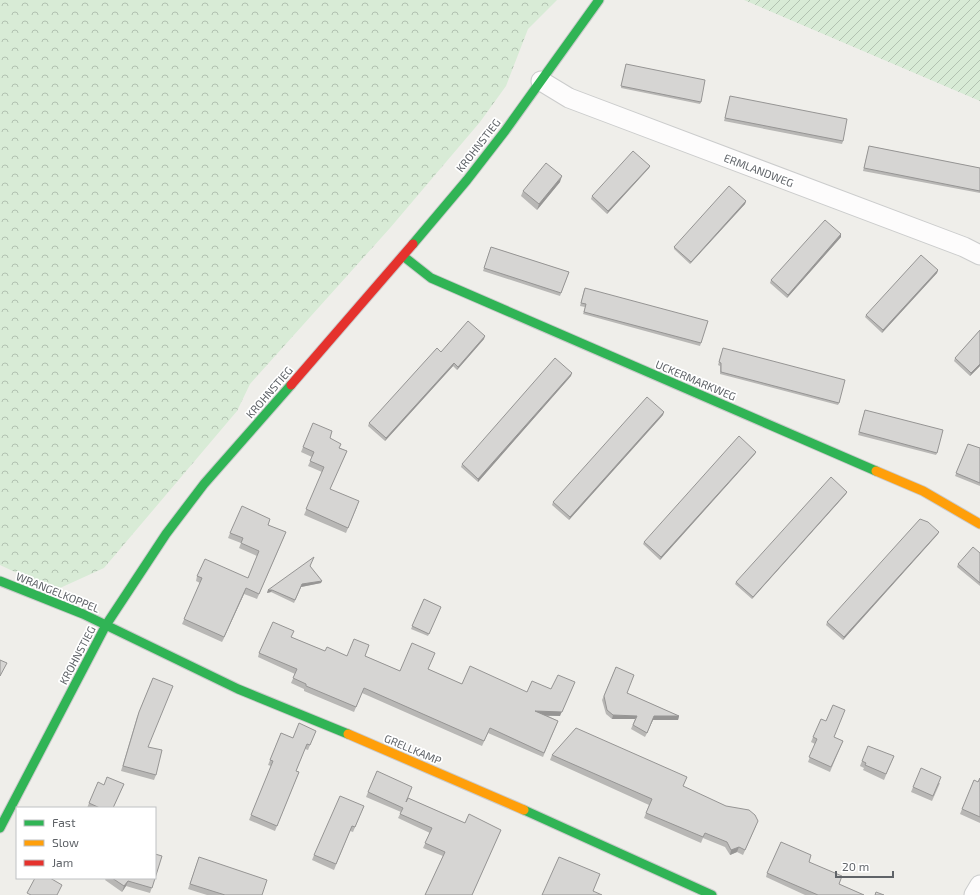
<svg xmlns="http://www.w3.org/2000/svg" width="980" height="895" viewBox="0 0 980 895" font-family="'Exo 2',sans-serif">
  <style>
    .forest { fill: url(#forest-crowns) }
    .garden { fill: url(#garden-furrows) }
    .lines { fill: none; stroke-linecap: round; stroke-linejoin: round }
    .street-casing { stroke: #cbcccc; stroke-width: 21 }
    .fast-casing { stroke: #cacacb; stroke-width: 11 }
    .slow-casing { stroke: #cacacb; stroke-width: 11 }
    .jam-casing { stroke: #cacacb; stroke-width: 11 }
    .street { stroke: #fdfcfc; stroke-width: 19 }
    .fast { stroke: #30b455; stroke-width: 9 }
    .slow { stroke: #ff9f0a; stroke-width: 9 }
    .jam { stroke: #e5322d; stroke-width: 9 }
    .wall { fill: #b8b7b5 }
    .shaded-wall { fill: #969594 }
    .building { fill: #d6d5d3; stroke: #969594 }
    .labels { text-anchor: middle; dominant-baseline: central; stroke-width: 3.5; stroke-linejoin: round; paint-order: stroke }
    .street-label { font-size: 11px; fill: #5f6368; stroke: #fff }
  </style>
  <defs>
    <pattern id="forest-crowns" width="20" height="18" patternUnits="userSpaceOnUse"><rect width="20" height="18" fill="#d8ebd6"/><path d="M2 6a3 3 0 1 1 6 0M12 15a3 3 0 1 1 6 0" fill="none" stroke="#b2c2b1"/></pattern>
    <pattern id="garden-furrows" width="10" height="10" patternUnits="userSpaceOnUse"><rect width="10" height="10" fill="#d8ebd6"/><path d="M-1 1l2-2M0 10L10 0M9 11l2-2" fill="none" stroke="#b2c2b1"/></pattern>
  </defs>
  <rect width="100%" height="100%" fill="#efeeea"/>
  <path class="forest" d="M0,0H557L528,29L506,86L480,122L390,228L250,384L237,411L104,568L60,588L36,582L0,565Z"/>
  <path class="garden" d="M744,0H980V101Z"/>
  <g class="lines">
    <defs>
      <path id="street" d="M541,81L569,98L964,247L980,255
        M974,895L980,885"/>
      <path id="fast" d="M413,244L467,180L505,131L599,0
        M403,256L431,278L876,471
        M0,581L83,614L238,689L348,734
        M524,810L712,895
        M0,828L106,625L166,534L204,484L291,385"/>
      <path id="slow" d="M876,471L923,491L980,524
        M348,734L524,810"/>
      <path id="jam" d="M291,385L413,244"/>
    </defs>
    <use href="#street" class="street-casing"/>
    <use href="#fast" class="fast-casing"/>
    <use href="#slow" class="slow-casing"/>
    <use href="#jam" class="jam-casing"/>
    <use href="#street" class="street"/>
    <use href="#fast" class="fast"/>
    <use href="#slow" class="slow"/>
    <use href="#jam" class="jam"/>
  </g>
  <path class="wall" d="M626,64L701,102L700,104L621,88Z
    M730,96L843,141L842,144L724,121Z
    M869,146L980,168V193L863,171Z
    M650,166L649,168L607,214L591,199L592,196Z
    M560,182L537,210L521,196L523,191Z
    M746,201L745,204L690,264L674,249V247Z
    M841,234V237L787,298L770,283L771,280Z
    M491,247L569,272L560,296L483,271Z
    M938,270L937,273L882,333L865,317L866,315Z
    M584,290L701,343L700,346L583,314L585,307L580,306Z
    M980,330V366L970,376L954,361L955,358Z
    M484,339L457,370L453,366L385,441L368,426L369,423L441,352Z
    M723,348L839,403L838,405L720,374V366L718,365Z
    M571,376L478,482L461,467L462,464Z
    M864,413L937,453L936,455L858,435Z
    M663,415L569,520L552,505L553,502Z
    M330,438L340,448L347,451L330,489L357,507L346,533L304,515L322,472L308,466L312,457L301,452L303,447Z
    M968,444L980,448V486L955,476Z
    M755,454L660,560L643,544L644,542Z
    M846,494L752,599L735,584L736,582Z
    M268,525L284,537L257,599L244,594L222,642L182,624L200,583L196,581L197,576L248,578L257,556L239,548L241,543L228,538L230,533Z
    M938,534L843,640L826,625L827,622Z
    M980,553V586L957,567L958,564Z
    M310,566L321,583L301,587L294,603L271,592L267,593L268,590Z
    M424,599L441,607L428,636L411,629Z
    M291,637L325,651L347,656H365L400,671L433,658L428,669L462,684L560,716H548L558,721L543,757L488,733L482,746L362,693L354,712L304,691V689L291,683L295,674L258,657L259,653Z
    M616,667L627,693L679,716L678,720H653L645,737L631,729L635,719H612L606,714L602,700Z
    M153,678L148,747L156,775L154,780L121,771L137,717Z
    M281,733L293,738L314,735L308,750L305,749L296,771L299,772L275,831L249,820L271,766L268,765Z
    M813,737H834L843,741L830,772L808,762L815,744L811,742Z
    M552,755L683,786L756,826L743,855L737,852L730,855L725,847L703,838L701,843L644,818L649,805L550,760Z
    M894,756L884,780L863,770L864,768L860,766L862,761Z
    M980,778V823L960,814L962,809Z
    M940,783L932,801L911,792L913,787Z
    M124,784L113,808H87L89,803L104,785Z
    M368,792L408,798L465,823L499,834L472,895H425L443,856L423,848L430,833L398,818L401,812L366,797Z
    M364,806L353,832L350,831L334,870L312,860L314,855Z
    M199,857L262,895H207L188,889Z
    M809,862L839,884L864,895H805L766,877L767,873Z
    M106,878H155L150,893L126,886L122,892L105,880Z"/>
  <path class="shaded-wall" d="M650,166L649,168L607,214L608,211Z
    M562,176L560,182L537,210L539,204Z
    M746,201L745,204L690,264L691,262Z
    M841,234V237L787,298L788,295Z
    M938,270L937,273L882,333L883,330Z
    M485,336L484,339L457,370L458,367Z
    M454,363L453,366L385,441L386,438Z
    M980,364V366L970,376L971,373Z
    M572,373L571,376L478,482V479Z
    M664,412L663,415L569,520L570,517Z
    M756,452L755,454L660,560L661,557Z
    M847,492L846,494L752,599L753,597Z
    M939,532L938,534L843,640L844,637Z
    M322,581L321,583L301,587L294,603L302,584Z
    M246,588L244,594L222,642L224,637Z
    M268,590H272L271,592L267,593Z
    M573,686L560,716L534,715L535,711Z
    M613,715L637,716L635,719H612Z
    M654,716H679L678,720H653L645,737Z
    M739,847L737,852L730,855L731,850Z
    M128,881L126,886L122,892L124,886Z"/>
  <path class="building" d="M626,64L705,80L701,102L621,86Z
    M730,96L847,119L843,141L725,118Z
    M869,146L980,168V191L864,168Z
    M633,151L650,166L608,211L592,196Z
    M546,163L562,176L539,204L523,191Z
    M729,186L746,201L691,262L674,247Z
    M825,220L841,234L788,295L771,280Z
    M491,247L569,272L561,293L484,268Z
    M921,255L938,270L883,330L866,315Z
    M585,288L708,321L701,343L584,312L586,304L581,303Z
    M468,321L485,336L458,367L454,363L386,438L369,423L437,348L441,352Z
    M980,330V364L971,373L955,358Z
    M723,348L845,380L839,403L721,372V363L719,362Z
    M555,358L572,373L478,479L462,464Z
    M647,397L664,412L570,517L553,502Z
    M865,410L943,430L937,453L859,432Z
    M313,423L332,431L330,438L341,444L339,448L347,451L330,489L359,501L348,528L306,509L324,467L310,461L314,452L303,447Z
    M739,436L756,452L661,557L644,542Z
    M968,444L980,448V483L956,473Z
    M831,477L847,492L753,597L736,582Z
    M242,506L270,519L268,525L286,532L259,594L246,588L224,637L184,619L202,578L197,576L205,559L248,578L259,551L241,543L243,538L230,533Z
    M920,519L928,522L939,532L844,637L827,622Z
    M973,547L980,553V583L958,564Z
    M314,557L310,566L322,581L302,584L295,600L272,590H268Z
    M424,599L441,607L429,634L412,626Z
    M273,622L294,631L291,637L325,651L327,647L347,656L354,639L369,645L365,656L400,671L412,643L435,653L428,669L462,684L470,666L527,692L532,681L551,689L558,675L575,682L562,712L535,711L558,721L544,753L490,728L484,741L364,688L356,707L306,686V684L293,678L297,669L259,653Z
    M0,660L7,663L0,676Z
    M616,667L634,675L627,693L679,716H654L647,733L633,725L637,716L613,715L607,710L604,696Z
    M153,678L173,686L148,747L162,750L156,775L123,766L139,712Z
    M833,705L845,710L834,737L843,741L831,767L809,757L817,739L813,737L821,719L826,721Z
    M299,723L316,731L310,745L307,744L296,771L299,772L277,826L251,815L273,761L270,760L281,733L293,738Z
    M576,728L687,777L683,786L726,806L749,810L755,815L758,821L745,850L739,847L731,850L727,842L705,833L703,837L646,813L652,799L552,755Z
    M868,746L894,756L886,774L865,765L866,763L862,761Z
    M921,768L941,777L933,796L913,787Z
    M377,771L412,787L406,802L408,798L465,823L469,814L501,830L472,895H425L445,852L425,843L432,828L400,814L403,808L368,792Z
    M107,777L124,784L113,808H100L89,803L98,782L104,785Z
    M980,778V817L962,809L974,780L978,782Z
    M340,796L364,806L355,827L352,826L336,864L314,855Z
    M781,842L811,855L809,862L842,876L839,884L864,895H818L767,873Z
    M155,854L162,856L152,888L128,881L124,886L112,878H155Z
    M199,857L267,880L262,895H225L190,884Z
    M559,857L600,874L593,891L602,895H542Z
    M35,878H50L62,885L57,895H31L27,893Z
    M876,892L884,895H875Z"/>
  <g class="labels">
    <g class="street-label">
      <text transform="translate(478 145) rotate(-52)">KROHNSTIEG</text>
      <text transform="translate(759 170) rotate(21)">ERMLANDWEG</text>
      <text transform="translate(696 380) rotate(23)">UCKERMARKWEG</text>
      <text transform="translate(269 392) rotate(-49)">KROHNSTIEG</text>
      <text transform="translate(58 592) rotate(22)">WRANGELKOPPEL</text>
      <text transform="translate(77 655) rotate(-62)">KROHNSTIEG</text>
      <text transform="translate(413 749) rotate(23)">GRELLKAMP</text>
    </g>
  </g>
  <rect x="16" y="807" width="140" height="72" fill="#ffffff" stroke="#bfc1c3"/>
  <rect x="24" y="820" width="20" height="6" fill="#30b455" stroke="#bfc1c3"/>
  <text x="52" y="827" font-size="12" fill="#5f6368">Fast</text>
  <rect x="24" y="840" width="20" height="6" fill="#ff9f0a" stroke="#bfc1c3"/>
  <text x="52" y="847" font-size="12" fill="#5f6368">Slow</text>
  <rect x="24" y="860" width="20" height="6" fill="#e5322d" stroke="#bfc1c3"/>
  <text x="52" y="867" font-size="12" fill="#5f6368">Jam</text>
  <path d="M836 871v6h57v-6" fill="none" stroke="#5f6368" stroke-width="2"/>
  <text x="842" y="871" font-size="12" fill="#5f6368" stroke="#ffffff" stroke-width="3" paint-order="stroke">20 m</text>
</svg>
